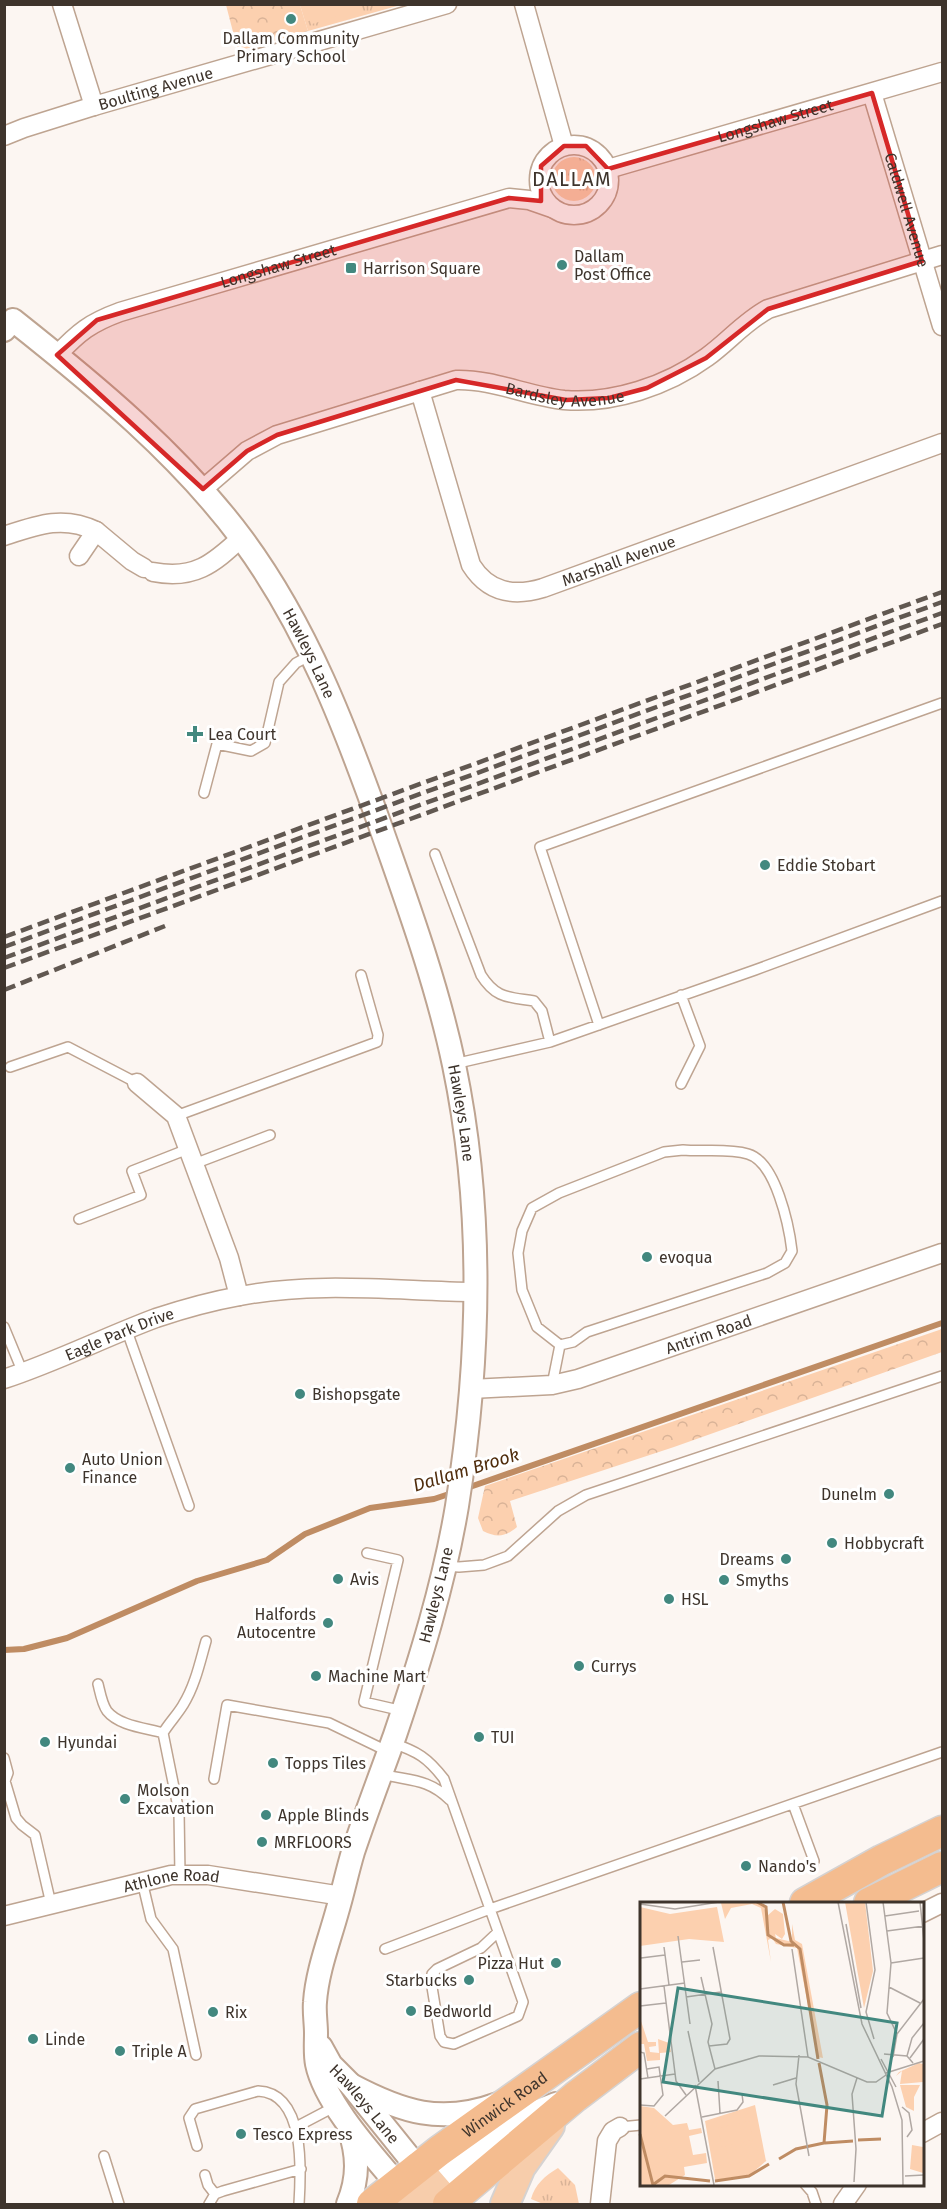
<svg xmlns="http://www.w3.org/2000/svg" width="947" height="2209" viewBox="0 0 947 2209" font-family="'Fira Sans',sans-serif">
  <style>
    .grass { fill: url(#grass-tufts) }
    .forest { fill: url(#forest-crowns) }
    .pitch { fill: #fcd0af }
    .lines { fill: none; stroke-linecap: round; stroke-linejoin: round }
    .stream { stroke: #bf8c63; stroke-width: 6 }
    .service-casing { stroke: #bea491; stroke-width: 12 }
    .minor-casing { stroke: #bea491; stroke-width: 21 }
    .tertiary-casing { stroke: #bea491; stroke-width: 26 }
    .primary-casing { stroke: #d5d2d1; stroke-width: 32 }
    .trunk-casing { stroke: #d5d2d1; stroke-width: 33 }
    .service { stroke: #fff; stroke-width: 9 }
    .minor { stroke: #fff; stroke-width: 18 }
    .tertiary { stroke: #fff; stroke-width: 22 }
    .primary { stroke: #f7cdab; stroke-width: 28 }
    .trunk { stroke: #f4bc8f; stroke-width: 30 }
    .rail { stroke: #615851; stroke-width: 4.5; stroke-dasharray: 12 6; stroke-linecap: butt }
    .marked { fill: #d62828; fill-opacity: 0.2; stroke: #d62828; stroke-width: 4.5; stroke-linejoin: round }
    .poi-dot { fill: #42887f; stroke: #fff; stroke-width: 2 }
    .labels { text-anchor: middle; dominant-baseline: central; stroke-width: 6; stroke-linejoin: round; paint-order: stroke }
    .poi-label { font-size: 16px; fill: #3e342c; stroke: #fff; text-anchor: start }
    .street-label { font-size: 16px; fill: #3e342c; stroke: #fff }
    .water-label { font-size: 18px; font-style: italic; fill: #502d0d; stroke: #fff }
    .quarter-label { font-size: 20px; letter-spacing: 1.5px; fill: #3e342c; stroke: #fff }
    .inset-river { fill: none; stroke: #bf8c63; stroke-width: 3 }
    .inset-road { fill: none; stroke: #b0a8a3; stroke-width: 1.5 }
    .view { fill: #42887f; fill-opacity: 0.15; stroke: #42887f; stroke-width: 3 }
    .inset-edge { fill: none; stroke: #3e342c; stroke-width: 3 }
  </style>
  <defs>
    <pattern id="grass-tufts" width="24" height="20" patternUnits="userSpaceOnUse" patternTransform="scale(1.5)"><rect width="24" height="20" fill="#fcd0af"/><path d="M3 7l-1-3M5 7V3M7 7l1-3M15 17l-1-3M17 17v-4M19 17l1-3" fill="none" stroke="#d9b397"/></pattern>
    <pattern id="forest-crowns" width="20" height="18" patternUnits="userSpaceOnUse" patternTransform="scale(1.5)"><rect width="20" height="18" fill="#fcd0af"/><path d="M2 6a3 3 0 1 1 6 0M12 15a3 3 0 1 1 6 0" fill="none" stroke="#d9b397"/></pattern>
  </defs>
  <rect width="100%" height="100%" fill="#fcf6f2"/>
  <path class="grass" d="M397,4V6L308,31L300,5Z
    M552 179a22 22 0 1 1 44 0a22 22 0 1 1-44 0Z
    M558,2168L575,2185L579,2204H543L531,2199C535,2184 545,2176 558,2168Z"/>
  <path class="forest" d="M226,5H300L308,31L238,51Z
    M942,1329V1352L674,1447L510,1501L517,1527C505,1537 497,1538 483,1531L478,1518L485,1486Z"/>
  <path class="pitch" d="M306,5H338L341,15L312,24Z"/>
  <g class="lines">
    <path class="stream" d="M464,1489L942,1323
      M4,1650L24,1649L67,1638L197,1581L267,1560L305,1534L370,1508L434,1499L455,1492"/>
    <defs>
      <path id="service" d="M204,793L217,744L251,751L265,743L279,682L296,663L311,655
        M435,854L481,975C496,999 509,997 534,1001L542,1011L550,1042
        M599,1025L540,847L942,703
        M454,1064L550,1042L755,970L942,901
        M10,1067L68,1047L137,1083
        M681,1084L700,1046L681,995
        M176,1116L377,1042L378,1035L361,975
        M683,1150C703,1152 728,1148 748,1154C776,1162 789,1226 792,1251L785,1263L767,1273L587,1332L573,1342L560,1345L537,1327L522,1290L518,1253L522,1231L532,1208L559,1193L664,1152Z
        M194,1164L270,1135
        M79,1219L141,1195L132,1171L188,1149
        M4,1327L23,1373
        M127,1331L189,1506
        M552,1385L560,1345
        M367,1553L398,1560L364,1702L403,1711
        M445,1566L459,1567L484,1565L508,1556L558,1511L586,1495L942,1376
        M98,1684C100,1692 102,1704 107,1711C119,1726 146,1728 163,1733
        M392,1743C417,1751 428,1758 444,1779L490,1909L942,1752
        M4,1758L8,1773L5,1781L16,1818L22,1825L35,1835L51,1904
        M381,1774C409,1781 428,1778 450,1800
        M214,1779L227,1705L329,1723L389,1752
        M793,1804L814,1861
        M180,1875L179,1812L163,1733C169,1723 177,1715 183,1705C195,1686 200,1662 206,1641
        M142,1881L151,1919L173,1949L196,2055
        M385,1949L490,1909L523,2002L518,2016L454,2044L444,2042L440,2036L431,1981L432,1974L437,1969L481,1948L498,1932
        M296,2127L336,2106
        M620,2127L641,2125
        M197,2146L189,2118L195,2109L258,2091C306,2093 301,2172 299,2204
        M104,2156L119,2204
        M205,2175L208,2185L215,2194
        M805,2184L812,2192L816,2204
        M209,2204L215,2194L223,2191L301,2169"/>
      <g id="minor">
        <path d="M62,4L94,106"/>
        <path d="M524,4L564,146"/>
        <path id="s1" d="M872,93L942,326"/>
        <path id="s2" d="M4,136L24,128L94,106L447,4"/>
        <circle cx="574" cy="180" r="35"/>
        <path id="s3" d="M608,169L942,72"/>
        <path id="s4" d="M57,355C79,332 90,323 120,312L509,198L529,200L552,208"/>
        <path id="s5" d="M420,391L471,565C488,592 513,597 543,588L942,443"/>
        <path id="s6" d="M203,489L247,451L277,435L456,380C493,379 527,396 564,400C613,404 667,386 707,357C728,342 744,322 768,309L942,255"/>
        <path d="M4,536C37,525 63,515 96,531"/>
        <path d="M79,556L96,531L132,561L144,568"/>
        <path d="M153,572C194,580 213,564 241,538"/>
        <path d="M137,1083L176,1116L229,1258L239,1296"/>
        <path id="s7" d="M4,1379C56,1362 105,1337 156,1318C183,1309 212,1301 240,1296C317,1281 397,1291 475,1292"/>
        <path id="s8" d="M471,1389L552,1385L578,1379L942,1253"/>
        <path d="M922,1913L942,1903"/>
        <path id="s9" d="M4,1916L171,1875H208L342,1896"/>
        <path d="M922,2133L942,2122"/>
        <path d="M600,2204L607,2141L613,2131L620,2127"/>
        <path d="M843,2204L857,2184"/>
      </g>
      <g id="tertiary">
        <path id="s10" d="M4,330L13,320C95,385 180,455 243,540C307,627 345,727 381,828C408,905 437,984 454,1065C484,1209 480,1361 457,1506C444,1584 420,1661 395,1735C381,1774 366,1813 353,1852C347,1872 343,1892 337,1912C329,1941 317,1972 315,2002C314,2012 316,2023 316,2033C316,2043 315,2054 317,2064C325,2103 371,2153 397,2184H433L534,2113L556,2104"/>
        <path id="s11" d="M321,2047L331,2065L351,2085L417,2167"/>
        <path d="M351,2085C402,2112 441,2125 498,2104"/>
        <path d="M348,2204C359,2177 358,2155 349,2128"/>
      </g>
      <path id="primary" d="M417,2167L449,2204
        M408,2204L413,2201L449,2204
        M505,2204L521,2167L550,2126"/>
      <g id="trunk">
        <path d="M805,1903L882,1860L942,1831"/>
        <path d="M869,1903L942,1867"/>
        <path id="s12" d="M372,2204L439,2151L641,2007"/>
        <path d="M448,2204L575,2097L641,2047"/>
      </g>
    </defs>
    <use href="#service" class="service-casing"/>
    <use href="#minor" class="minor-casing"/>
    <use href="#tertiary" class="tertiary-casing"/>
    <use href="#primary" class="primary-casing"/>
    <use href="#trunk" class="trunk-casing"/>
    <use href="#service" class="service"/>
    <use href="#minor" class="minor"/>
    <use href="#tertiary" class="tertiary"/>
    <use href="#primary" class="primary"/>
    <use href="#trunk" class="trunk"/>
    <path class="rail" d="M4,937L942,592
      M4,947L942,602
      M4,958L942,613
      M4,968L942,624
      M4,990L165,926"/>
  </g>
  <path class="marked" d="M872,93L922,261L768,309L706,358L647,388L609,398L566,400L456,380L277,435L247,451L203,489L57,355L97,320L509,198L541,201V166L564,146H586L608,169Z"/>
  <g class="poi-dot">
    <circle cx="291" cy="19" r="6"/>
    <circle cx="562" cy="265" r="6"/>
    <rect x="345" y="262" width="12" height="12" rx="3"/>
    <path d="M192 725h6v6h6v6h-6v6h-6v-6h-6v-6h6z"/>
    <circle cx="765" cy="865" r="6"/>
    <circle cx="647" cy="1257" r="6"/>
    <circle cx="300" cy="1394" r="6"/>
    <circle cx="70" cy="1468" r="6"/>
    <circle cx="889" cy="1494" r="6"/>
    <circle cx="832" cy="1543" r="6"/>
    <circle cx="786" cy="1559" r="6"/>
    <circle cx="338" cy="1579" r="6"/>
    <circle cx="724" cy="1580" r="6"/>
    <circle cx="669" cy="1599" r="6"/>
    <circle cx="328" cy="1623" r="6"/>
    <circle cx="579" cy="1666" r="6"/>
    <circle cx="316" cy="1676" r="6"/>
    <circle cx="479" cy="1737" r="6"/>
    <circle cx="45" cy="1742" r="6"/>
    <circle cx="273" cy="1763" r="6"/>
    <circle cx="125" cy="1799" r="6"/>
    <circle cx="266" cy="1815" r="6"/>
    <circle cx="262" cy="1842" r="6"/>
    <circle cx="746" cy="1866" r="6"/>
    <circle cx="556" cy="1963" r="6"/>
    <circle cx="469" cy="1980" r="6"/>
    <circle cx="411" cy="2011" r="6"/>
    <circle cx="213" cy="2012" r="6"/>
    <circle cx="33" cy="2039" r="6"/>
    <circle cx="120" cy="2051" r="6"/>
    <circle cx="241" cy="2134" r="6"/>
  </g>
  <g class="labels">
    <g class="poi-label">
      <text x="291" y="38" text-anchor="middle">Dallam Community<tspan x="291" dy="18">Primary School</tspan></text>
      <text x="574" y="256">Dallam<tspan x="574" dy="18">Post Office</tspan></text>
      <text x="363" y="268">Harrison Square</text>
      <text x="208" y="734">Lea Court</text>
      <text x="777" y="865">Eddie Stobart</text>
      <text x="659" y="1257">evoqua</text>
      <text x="312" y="1394">Bishopsgate</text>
      <text x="82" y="1459">Auto Union<tspan x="82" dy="18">Finance</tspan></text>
      <text x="877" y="1494" text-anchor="end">Dunelm</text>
      <text x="844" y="1543">Hobbycraft</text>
      <text x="774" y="1559" text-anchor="end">Dreams</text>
      <text x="350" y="1579">Avis</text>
      <text x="736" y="1580">Smyths</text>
      <text x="681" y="1599">HSL</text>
      <text x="316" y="1614" text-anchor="end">Halfords<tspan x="316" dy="18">Autocentre</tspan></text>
      <text x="591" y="1666">Currys</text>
      <text x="328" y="1676">Machine Mart</text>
      <text x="491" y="1737">TUI</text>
      <text x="57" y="1742">Hyundai</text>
      <text x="285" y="1763">Topps Tiles</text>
      <text x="137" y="1790">Molson<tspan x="137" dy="18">Excavation</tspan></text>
      <text x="278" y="1815">Apple Blinds</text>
      <text x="274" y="1842">MRFLOORS</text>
      <text x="758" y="1866">Nando's</text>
      <text x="544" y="1963" text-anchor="end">Pizza Hut</text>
      <text x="457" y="1980" text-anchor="end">Starbucks</text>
      <text x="423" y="2011">Bedworld</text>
      <text x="225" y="2012">Rix</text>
      <text x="45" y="2039">Linde</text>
      <text x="132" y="2051">Triple A</text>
      <text x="253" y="2134">Tesco Express</text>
    </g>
    <g class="street-label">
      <text stroke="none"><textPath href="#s2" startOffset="159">Boulting Avenue</textPath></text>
      <text stroke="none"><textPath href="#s3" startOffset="174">Longshaw Street</textPath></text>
      <text stroke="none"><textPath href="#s1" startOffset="122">Caldwell Avenue</textPath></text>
      <text stroke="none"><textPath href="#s4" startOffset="242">Longshaw Street</textPath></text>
      <text stroke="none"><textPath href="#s6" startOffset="390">Bardsley Avenue</textPath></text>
      <text stroke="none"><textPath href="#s5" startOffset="344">Marshall Avenue</textPath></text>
      <text stroke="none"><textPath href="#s10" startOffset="464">Hawleys Lane</textPath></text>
      <text stroke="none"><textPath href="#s10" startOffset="950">Hawleys Lane</textPath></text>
      <text stroke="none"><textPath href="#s8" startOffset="246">Antrim Road</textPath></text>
      <text stroke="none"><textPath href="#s7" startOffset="124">Eagle Park Drive</textPath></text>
      <text transform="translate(436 1595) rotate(-76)">Hawleys Lane</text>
      <text stroke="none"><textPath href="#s9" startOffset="172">Athlone Road</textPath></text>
      <text stroke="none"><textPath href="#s11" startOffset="72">Hawleys Lane</textPath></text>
      <text stroke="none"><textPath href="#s12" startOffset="166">Winwick Road</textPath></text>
    </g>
    <g class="water-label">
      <text transform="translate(466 1470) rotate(-17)">Dallam Brook</text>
    </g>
    <g class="quarter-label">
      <text x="572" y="179">DALLAM</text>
    </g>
  </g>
  <g transform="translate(640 1902)">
    <rect width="284" height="284" fill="#fcf6f2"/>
    <path d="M205,0H225L233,69L224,106ZM0,5L30,12L77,5L84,40L49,37L0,44ZM0,116L8,140H16V144L9,145L10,150L19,151L18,137L29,141L31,150L20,151V158L7,159L4,142H0ZM279,161L283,162V180L260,182L262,169L256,174L259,170ZM260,183H280L274,195V209L266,205ZM115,203L126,259L111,268L75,277L65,219ZM0,204L14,206L33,223L47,221L49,228L61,226L62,231L49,234L53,253L66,251L67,261L44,265L45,273L29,283H0ZM272,243L283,245V271L270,267Z" fill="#fcd0af"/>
    <path d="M116,0L124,5L127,14L135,7L143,12L145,32L142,37L135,32L136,36L152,40V22L155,38L162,42L183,156L178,155L157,46L136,42L132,36L128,38L131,60L121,6L112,2L91,6L85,17L81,1ZM127,258L110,273L75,278L77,274L110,267Z" fill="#fcd0af"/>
    <path d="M109,219L113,238L82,245L78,226ZM116,241L120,257L89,263L86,247Z" fill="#fcd0af"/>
    <path class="inset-river" d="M117,0L126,5L128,33L144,43H154M143,0L151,39L160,47L178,157M0,232L13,283M218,238L241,237M185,241L213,239M139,257L156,247L184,241L187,203L179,161M75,279L109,274L129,262M14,282L25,274L70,279"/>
    <path class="inset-road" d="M198,0L222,122L252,185L262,218L263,283M226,0L235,68L226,110L234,137M243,0L251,61L247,111L257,132M280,0L284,39M0,2L35,7L79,0M245,14L279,9M206,22L221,106M247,29L284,24M38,34L50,122M24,45L29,83M152,47L168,155M1,56L25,53M42,60L60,58M251,61L284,56M61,75L72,122L68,140L75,167M24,84L36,179L46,193M249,85L280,101M0,87L45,81M46,95L81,90M0,104L26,101M48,129L59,180M69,144L87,142L90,137L73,45M0,150L4,151L8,176M244,152L267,154L273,161M159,153L156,182L169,254M267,154L272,136L284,121M253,155L257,132L284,97M270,156L284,137M241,157L256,185M246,171L284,159M0,177L35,172M78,179L80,211M55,183L74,283M133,183L156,176M0,203L14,204L23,193L19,165L7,167M262,205L269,211L272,228L267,235M25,214L75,167L119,154L168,155L227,180H236L246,173M62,215L97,208L103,200L102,192M265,274L284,273M214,280L216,247L212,192L217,176"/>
    <path class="view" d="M38,86L257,121L242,214L23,180Z"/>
    <rect width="284" height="284" class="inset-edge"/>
  </g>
  <rect width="947" height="2209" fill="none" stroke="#3e342c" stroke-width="12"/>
</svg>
